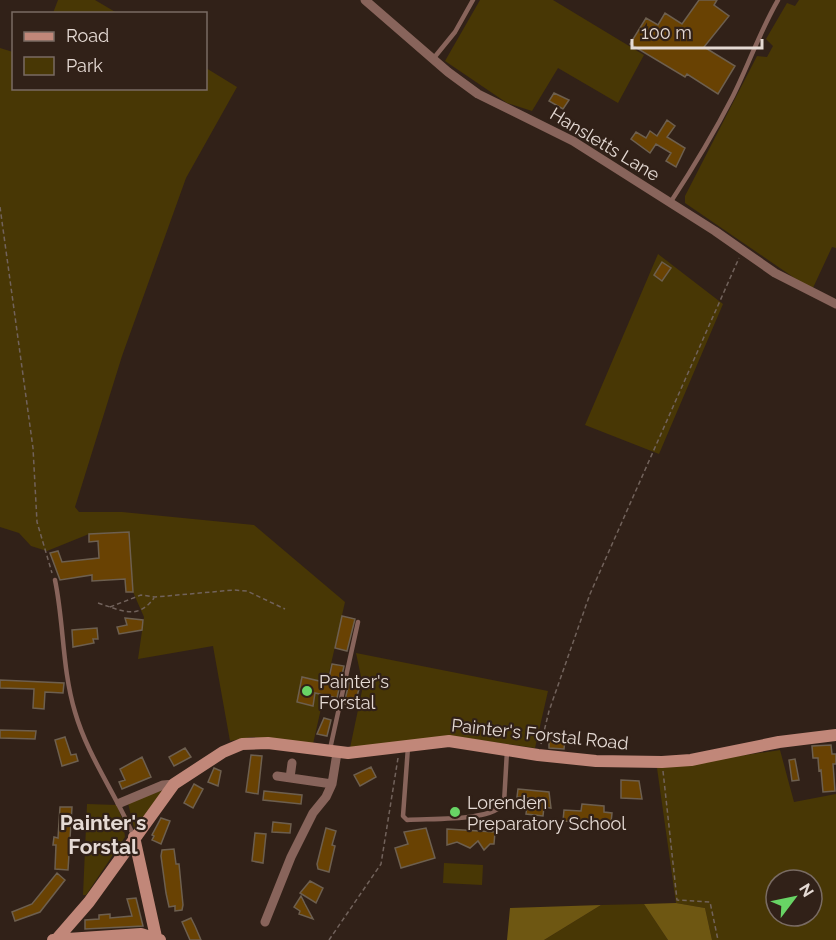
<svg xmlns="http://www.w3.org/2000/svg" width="836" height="940" viewBox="0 0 836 940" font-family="Raleway,sans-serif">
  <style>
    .green { fill: #483705; fill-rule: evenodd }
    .forest { fill: #6e5712 }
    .building { fill: #694203; stroke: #6d5f4f; stroke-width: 1.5 }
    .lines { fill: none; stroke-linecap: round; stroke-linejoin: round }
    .path { stroke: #71625b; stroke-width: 1.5; stroke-dasharray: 4.5 3; stroke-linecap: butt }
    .lane { stroke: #88645b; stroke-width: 4.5 }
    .street { stroke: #88645b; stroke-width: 9 }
    .secondary { stroke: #c18779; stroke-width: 12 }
    .poi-dot { fill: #68d465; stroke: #312118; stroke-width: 2 }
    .labels { text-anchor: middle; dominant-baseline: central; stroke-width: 4.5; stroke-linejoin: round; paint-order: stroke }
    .street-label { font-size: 18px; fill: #e5dad4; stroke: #312118 }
    .poi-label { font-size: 18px; fill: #e5dad4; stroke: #312118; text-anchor: start }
    .quarter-label { font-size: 21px; font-weight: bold; fill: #e5dad4; stroke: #312118 }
  </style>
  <rect width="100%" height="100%" fill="#312118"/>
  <path class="green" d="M58,0H95L117,13H53Z
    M480,0H553L644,55L618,103L558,68L532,111L507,103L445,61Z
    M799,0H836V248L832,247L812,290L685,203V196L757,56L767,57L773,46L766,39L787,3L795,6Z
    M0,48L13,52L14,88H206V68L237,87L186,178L122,356L75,507L79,512H122L254,525L345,602L313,744L252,737L230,741L213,646L138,659L144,617L133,592L129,532L89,534L47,551L31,546L19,533L0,527Z
    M658,254L723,304L659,454L585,425Z
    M356,653L548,691L535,748L452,736L350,748L363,686Z
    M780,750L794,802L836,794V940H712L705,908L676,903L657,768ZM776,880H812V916H776Z
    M163,790L135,828H134L128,803Z
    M87,804L117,805L123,822L125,837L86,895H83Z
    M444,863L483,865L482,885L443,883Z
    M644,904L668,940H544L601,905Z"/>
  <path class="forest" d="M676,903L705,908L712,940H668L644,904Z
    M601,905L544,940H507L510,908Z"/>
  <path class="building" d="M699,0H717L714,5L729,16L704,47L735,66L718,94L687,74L685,77L630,44L646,18L658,25L665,13L682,24Z
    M554,93L569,100L563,109L549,101Z
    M667,120L675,126L667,137L685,148L676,167L666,161L671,153L656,144L650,153L631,139L636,132L646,138L650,131L657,136Z
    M662,262L671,268L662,281L654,275Z
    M129,532L133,592H126L125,579L92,581V575L60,580L50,553L58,551L62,562L99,558L98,541L89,542V534Z
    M342,616L355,619L347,651L335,648Z
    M125,618L143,620L142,630L119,634L117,627L127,625Z
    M97,628L98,639H93L94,643L73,647L72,630Z
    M332,664L344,666L337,698L315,693L313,706L297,702L302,677L328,683Z
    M0,680L64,683L63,693L45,692L44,709L33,708L34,689L0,688Z
    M349,683L358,685L359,689L354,707L344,704Z
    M324,718L331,720L327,736L317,734Z
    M0,730L36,731L35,739L0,738Z
    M65,737L71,755L76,754L78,761L62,766L55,740Z
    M549,739L565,740L564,749L549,748Z
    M831,745L832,754H836V764H833L835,791L823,792L821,770L819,771L818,758H813L812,746Z
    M185,748L191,757L174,766L169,757Z
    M251,755L262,756L258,794L246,792Z
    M142,757L151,777L122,789L119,782L125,780L120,769Z
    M795,759L799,780L792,781L789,760Z
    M371,767L376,777L360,786L354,775Z
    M214,768L221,771L218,786L208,782Z
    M621,780L639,781L642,799L621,798Z
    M194,784L203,789L193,808L184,803Z
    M518,789L549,792L551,808L544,807L543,816L526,814L528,798L517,797Z
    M264,791L302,795L301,804L263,800Z
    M582,804L604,806V812L612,813L611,823L563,821L564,810L581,811Z
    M60,807H72L68,870L55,869L56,845H53L54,837L58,838Z
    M161,818L170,821L161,844L152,840L154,836L152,835Z
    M273,822L291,824L290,833L272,832Z
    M326,828L336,831L332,845L335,846L329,872L318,869L317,864Z
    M426,828L435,858L401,868L395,848L408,844L404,832Z
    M447,829L495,832L494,844H490L484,850L478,841L470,848L457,842L447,845Z
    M255,833L266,834L263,863L252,861Z
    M174,849L176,864H179L183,905L182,910L175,911V906L169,907L166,893L161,856L162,850Z
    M57,873L65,880L40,912L15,921L12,912L32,904Z
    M310,881L323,888L316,903L300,893Z
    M301,896L305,904L313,919L299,914L300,911L294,907Z
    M136,898L143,926L85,929V920L99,919V915L110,914V918L132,916L127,899Z
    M191,918L195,926L201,940H190L182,922Z"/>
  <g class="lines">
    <path class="path" d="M0,207L33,448L37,522L52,573
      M98,603C121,610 137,621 154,598
      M110,607L141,595L155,597L234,590L247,591L285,609
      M541,744L549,711L590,594L739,258
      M663,771L677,900L710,902L718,940
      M329,940L381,864L398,758"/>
    <path class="lane" d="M433,59L455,32L473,0
      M670,203C693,168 714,133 733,96C749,64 760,31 778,0
      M55,580C64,623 62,669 75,712C88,757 116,794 134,837
      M408,747L403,816L407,820C428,818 493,822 504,803L507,751
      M330,749L358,622"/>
    <path class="street" d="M365,0L448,72L478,94L573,141L715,231L775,273L836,304
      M277,776L332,784
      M290,778L292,763
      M120,803L163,785L174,784
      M265,922L291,857L313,813L326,797L332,784L337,753"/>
    <path class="secondary" d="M134,837L156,937
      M53,940L141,934L160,940
      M56,940L89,902L174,784L223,752L242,744L268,743L348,753L449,741L538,755L596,761L662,762L691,760L779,742L836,735"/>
  </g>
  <g class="poi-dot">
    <circle cx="307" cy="691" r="6"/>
    <circle cx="455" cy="812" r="6"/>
  </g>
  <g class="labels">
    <g class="street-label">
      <text transform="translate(605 144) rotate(31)">Hansletts Lane</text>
      <text transform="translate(540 734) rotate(6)">Painter's Forstal Road</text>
    </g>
    <g class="poi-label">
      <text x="319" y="681">Painter's<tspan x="319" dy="21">Forstal</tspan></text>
      <text x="467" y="802">Lorenden<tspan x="467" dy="21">Preparatory School</tspan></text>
    </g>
    <g class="quarter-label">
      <text x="103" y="822">Painter's<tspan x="103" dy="24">Forstal</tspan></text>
    </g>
  </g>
  <rect x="12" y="12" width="195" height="78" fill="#312118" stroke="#796b63" stroke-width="1.5"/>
  <rect x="24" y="32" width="30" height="9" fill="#c18779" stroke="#796b63" stroke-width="1.5"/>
  <text x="66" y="42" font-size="18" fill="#e5dad4">Road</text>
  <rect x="24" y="57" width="30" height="18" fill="#483705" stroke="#796b63" stroke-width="1.5"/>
  <text x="66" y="72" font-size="18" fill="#e5dad4">Park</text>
  <g transform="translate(794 898) rotate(58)"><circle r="28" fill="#312118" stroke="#796b63" stroke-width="1.5"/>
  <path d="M0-4.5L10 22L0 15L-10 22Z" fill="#68d465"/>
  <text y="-9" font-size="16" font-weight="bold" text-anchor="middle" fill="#e5dad4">N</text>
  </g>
  <path d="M632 39v9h130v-9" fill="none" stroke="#e5dad4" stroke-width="3"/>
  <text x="641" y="39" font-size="18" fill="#e5dad4" stroke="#312118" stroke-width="4.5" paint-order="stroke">100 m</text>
</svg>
